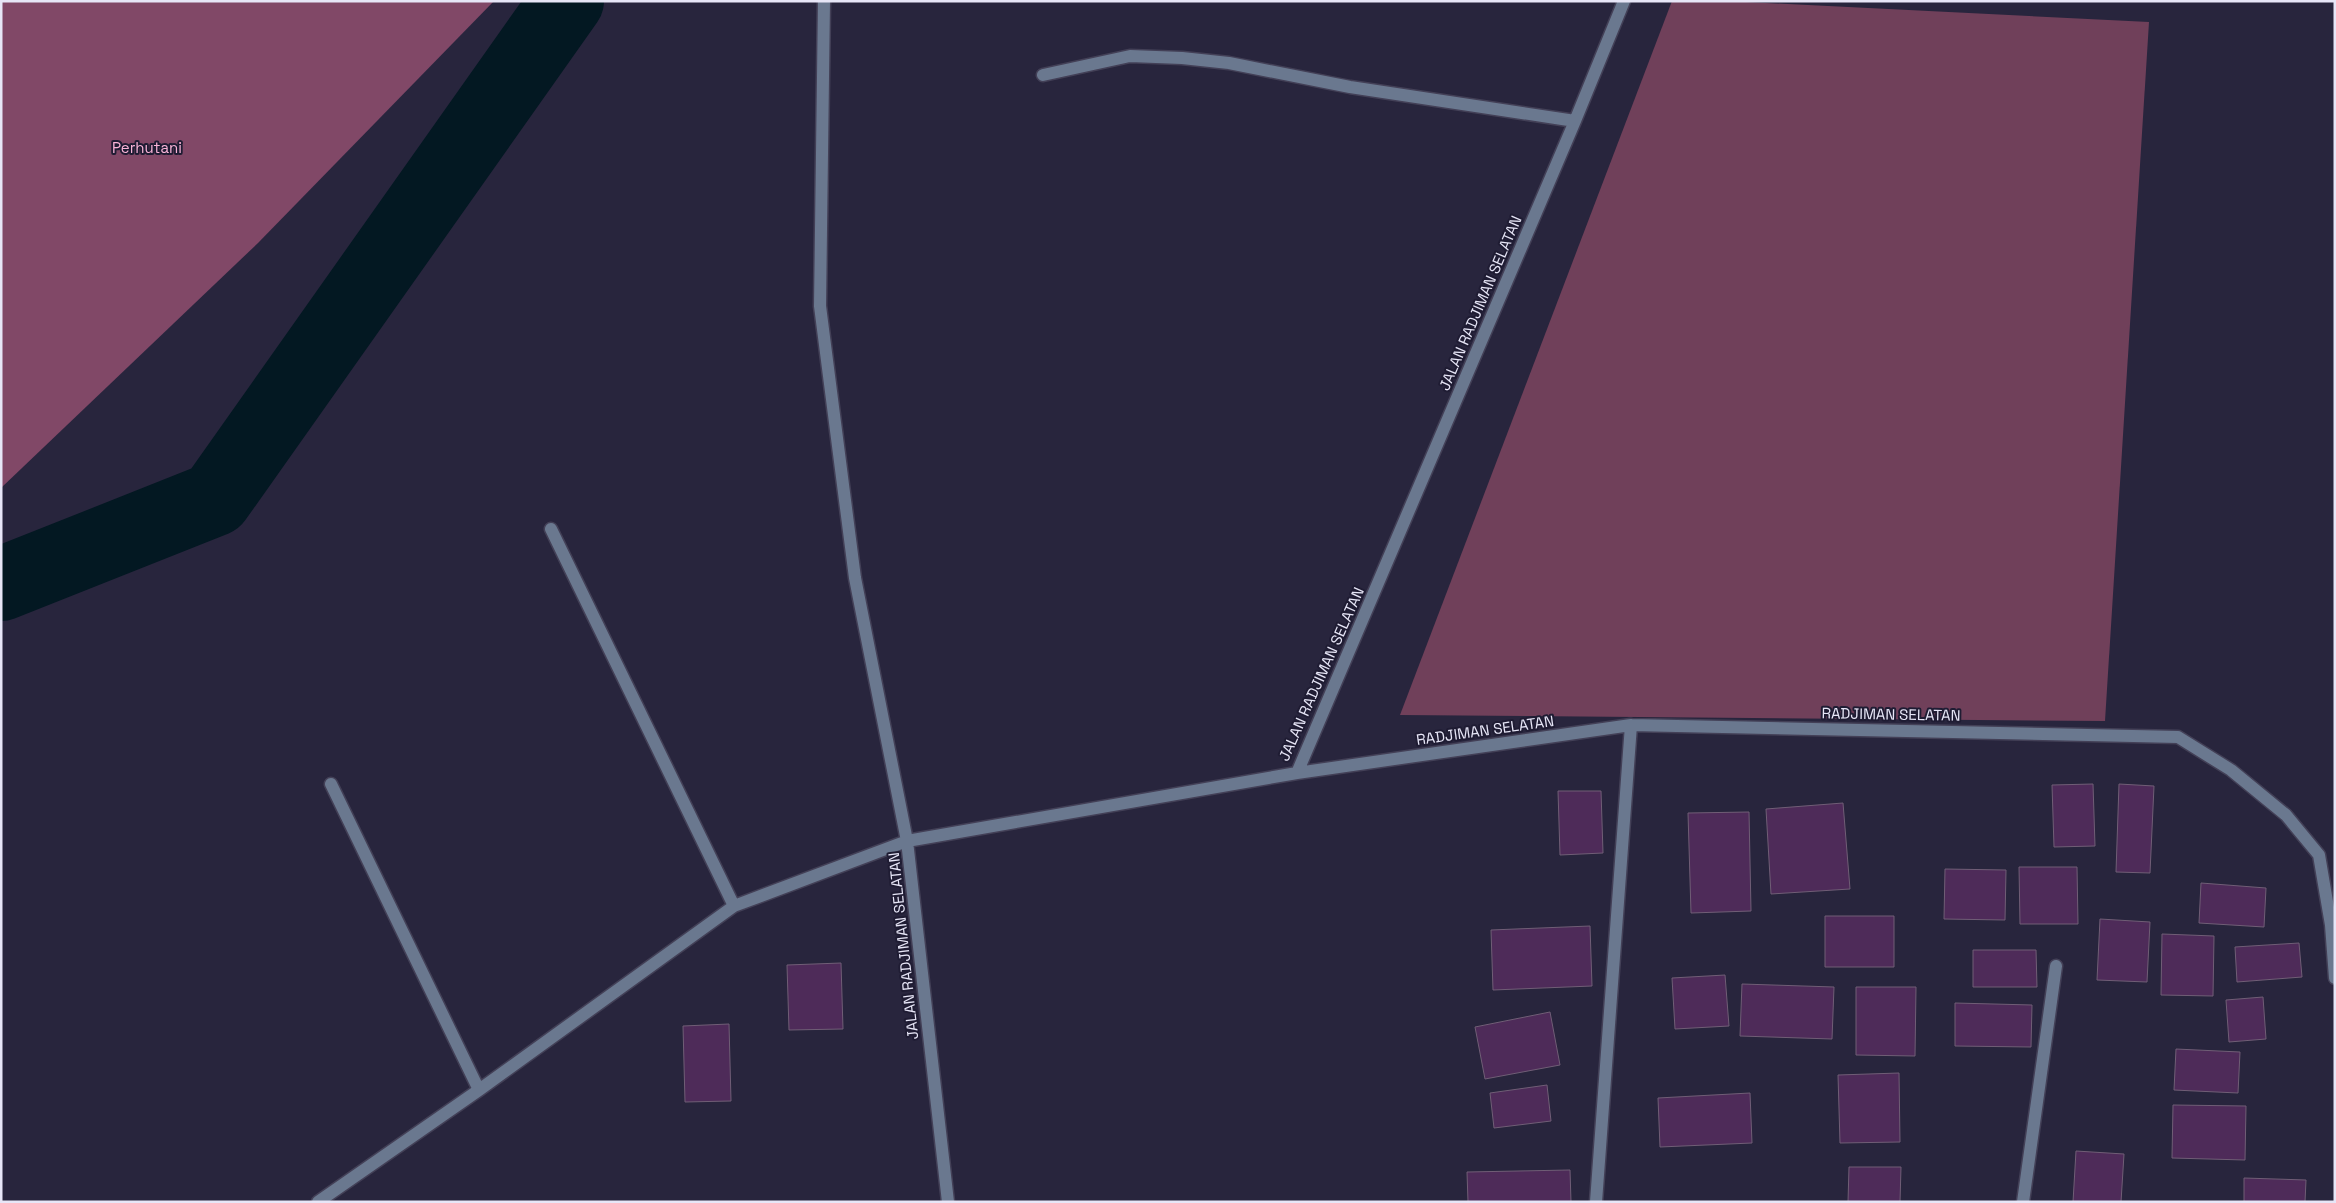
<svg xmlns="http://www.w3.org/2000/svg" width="2336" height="1203" viewBox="0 0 2336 1203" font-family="'Space Grotesk',sans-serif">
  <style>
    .green { fill: #70405a }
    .forest { fill: #814867 }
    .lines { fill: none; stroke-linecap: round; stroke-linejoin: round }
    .river { stroke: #031822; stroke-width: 74 }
    .building { fill: #4e2b59; stroke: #705e76 }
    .minor-casing { stroke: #434057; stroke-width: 15 }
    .minor { stroke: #6a788f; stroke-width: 12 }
    .labels { text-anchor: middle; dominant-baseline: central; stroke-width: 4; stroke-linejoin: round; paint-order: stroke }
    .park-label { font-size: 15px; fill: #fab4d8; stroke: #1f1c33 }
    .street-label { font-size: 15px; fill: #e7e6f7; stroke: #1f1c33 }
  </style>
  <rect width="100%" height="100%" fill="#28253d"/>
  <path class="green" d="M1672,1H1727L2149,22L2105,721L1400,715Z"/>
  <path class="forest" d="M1,1H494L258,243L1,488Z"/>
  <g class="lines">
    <path class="river" d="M1,584L215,499L567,1"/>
  </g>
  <path class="building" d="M2093,784L2095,846L2054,847L2052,785Z
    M2119,784L2154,786L2150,873L2116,872Z
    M1558,791H1601L1603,853L1560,855Z
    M1843,803L1850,889L1771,894L1766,809Z
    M1749,812L1751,911L1691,913L1688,813Z
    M2019,867H2077L2078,924H2020Z
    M1945,869L2006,870L2005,920L1944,919Z
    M2201,883L2266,888L2264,927L2199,923Z
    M1825,916H1894V967H1825Z
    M2100,919L2150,922L2147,982L2097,980Z
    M1590,926L1592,986L1493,990L1491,930Z
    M2162,934L2214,936L2213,996L2161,995Z
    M2299,943L2302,977L2237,982L2235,947Z
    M1973,950H2036L2037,987H1973Z
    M841,963L843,1029L789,1030L787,965Z
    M1725,975L1729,1026L1675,1029L1672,978Z
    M1742,984L1834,987L1832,1039L1740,1036Z
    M1856,987H1916L1915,1056L1856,1055Z
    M2263,997L2266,1039L2229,1042L2226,1000Z
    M1955,1003L2032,1005L2031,1047L1955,1046Z
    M1550,1012L1560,1065L1485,1079L1475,1027Z
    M729,1024L731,1101L685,1102L683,1026Z
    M2176,1049L2240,1052L2238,1093L2174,1090Z
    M1899,1073L1900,1142L1840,1143L1838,1075Z
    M1547,1085L1551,1121L1494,1128L1490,1093Z
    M1750,1093L1752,1143L1660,1147L1658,1098Z
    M2173,1105L2246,1106L2245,1160L2172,1158Z
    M2076,1151L2124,1154L2121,1202H2073Z
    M1849,1167H1901L1900,1202H1848Z
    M1570,1170L1571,1202H1468L1467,1172Z
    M2244,1178L2306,1180L2305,1202H2244Z"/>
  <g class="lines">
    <defs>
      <path id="minor" d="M1043,75L1130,56L1182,58L1229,63L1350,87L1575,121
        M551,529L734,906
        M1297,773L1631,725L2178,737L2231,770L2286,815L2319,855L2331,925L2335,978
        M331,784L479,1090
        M318,1202L479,1090L734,906L907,841L855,578L820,306L824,1
        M948,1202L907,841L1297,773L1575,121L1624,1
        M1596,1202L1631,725
        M2023,1202L2056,966"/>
    </defs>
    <use href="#minor" class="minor-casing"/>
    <use href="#minor" class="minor"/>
  </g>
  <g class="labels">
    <g class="park-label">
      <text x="147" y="147">Perhutani</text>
    </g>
    <g class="street-label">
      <text transform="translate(1480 303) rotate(-67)">JALAN RADJIMAN SELATAN</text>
      <text transform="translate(1321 674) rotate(-66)">JALAN RADJIMAN SELATAN</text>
      <text transform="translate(1891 714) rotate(1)">RADJIMAN SELATAN</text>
      <text transform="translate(1485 730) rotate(-8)">RADJIMAN SELATAN</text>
      <text transform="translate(903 946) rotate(-96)">JALAN RADJIMAN SELATAN</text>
    </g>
  </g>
  <rect width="2336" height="1203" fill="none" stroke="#e7e6f7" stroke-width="5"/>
</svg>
